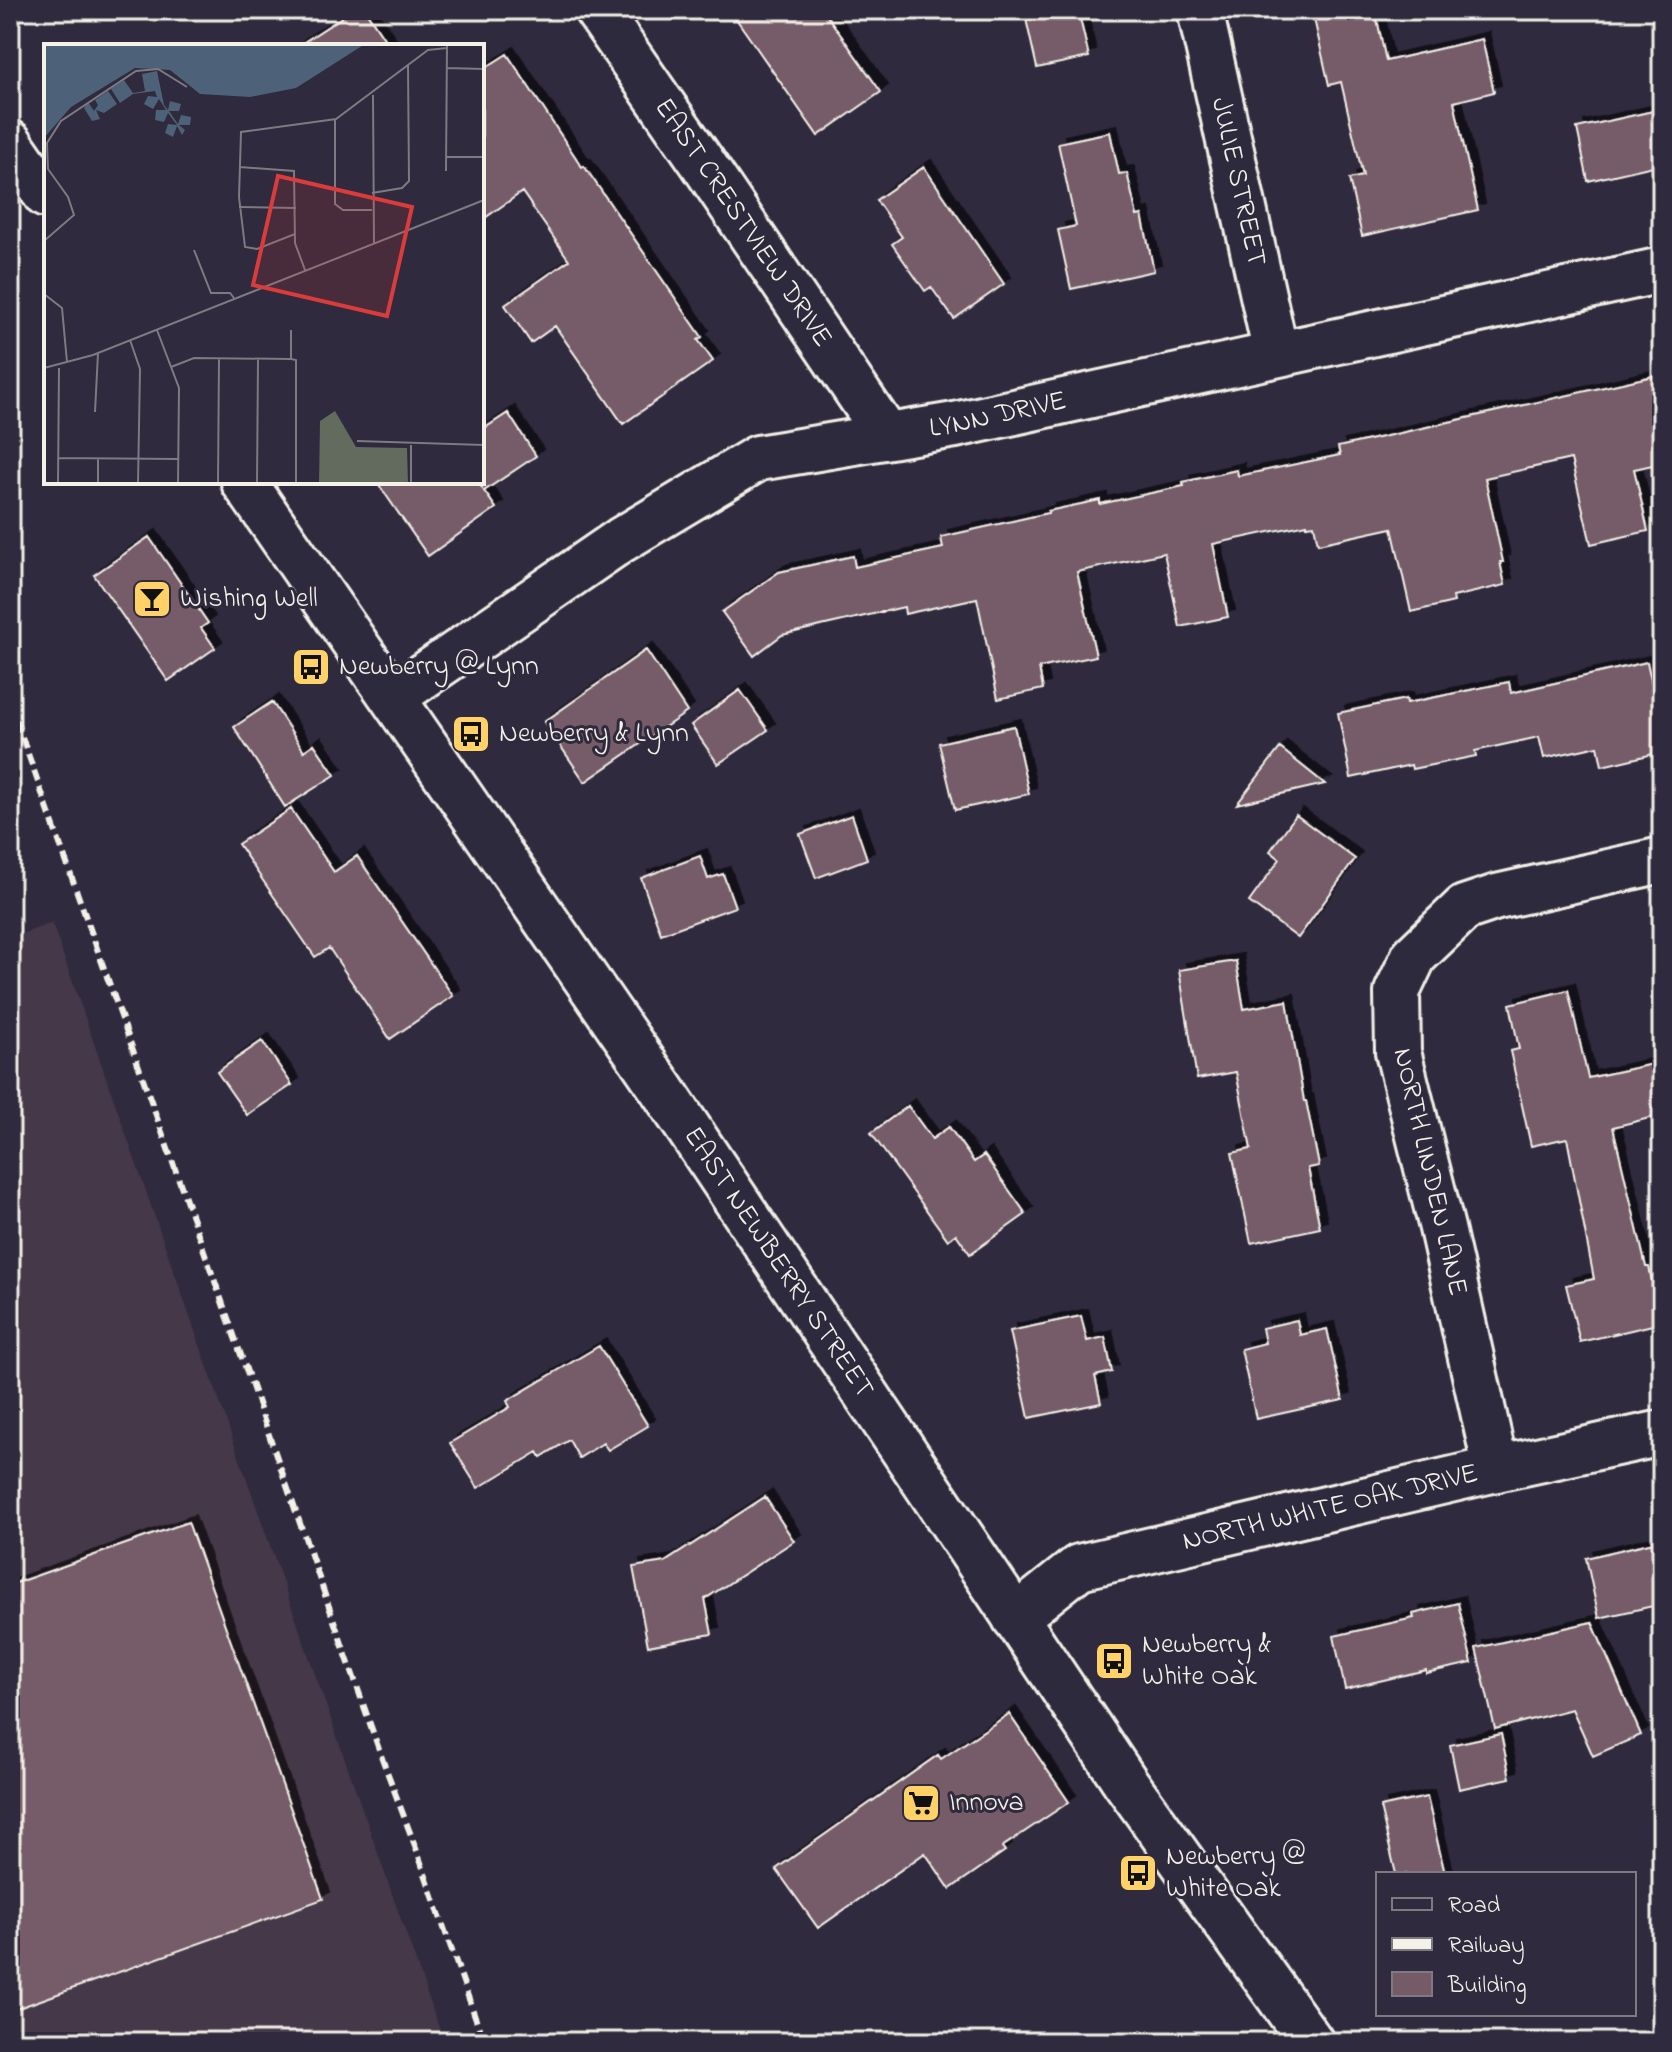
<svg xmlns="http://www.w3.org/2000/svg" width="1672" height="2052" viewBox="0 0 1672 2052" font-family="'Indie Flower',sans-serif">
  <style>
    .built { fill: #44394a }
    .building { fill: #745b67; stroke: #f4f1e8; stroke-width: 2; filter: url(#shadow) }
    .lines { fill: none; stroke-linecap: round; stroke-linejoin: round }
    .minor-casing { stroke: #f4f1e8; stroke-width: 50 }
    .major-casing { stroke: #f4f1e8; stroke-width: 50 }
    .minor { stroke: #2f2a3d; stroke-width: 44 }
    .major { stroke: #2f2a3d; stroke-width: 44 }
    .rail { stroke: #f4f1e8; stroke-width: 6; stroke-dasharray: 12 6; stroke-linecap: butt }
    .labels { text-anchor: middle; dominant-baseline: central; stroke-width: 6; stroke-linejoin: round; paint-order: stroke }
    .street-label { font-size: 28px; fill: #f4f1e8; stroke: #2f2a3d }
    .poi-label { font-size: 28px; fill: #f4f1e8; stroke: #2f2a3d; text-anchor: start }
    .inset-road { fill: none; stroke: #7e7a81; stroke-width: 2 }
    .view { fill: #d93c3b; fill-opacity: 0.15; stroke: #d93c3b; stroke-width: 4 }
    .inset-edge { fill: none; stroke: #f4f1e8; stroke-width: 4 }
  </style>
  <defs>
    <filter id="shadow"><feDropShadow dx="7" dy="-7" stdDeviation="0" flood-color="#0009"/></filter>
  </defs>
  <rect width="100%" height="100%" fill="#2f2a3d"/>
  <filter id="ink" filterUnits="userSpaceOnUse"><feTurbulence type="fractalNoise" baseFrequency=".0125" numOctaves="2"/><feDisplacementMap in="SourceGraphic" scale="16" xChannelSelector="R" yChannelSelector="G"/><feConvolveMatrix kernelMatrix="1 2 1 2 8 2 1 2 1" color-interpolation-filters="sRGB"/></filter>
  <g filter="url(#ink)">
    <path class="built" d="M52,923L444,2042H10V938Z"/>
    <path class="building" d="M353,10H365L389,46H298Z
      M730,10H823L881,92L818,136Z
      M1024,10H1078L1089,57L1037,68Z
      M1312,10H1375L1386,61L1482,39L1494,92L1454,102L1478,210L1362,236L1349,179L1363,176L1341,82L1329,85Z
      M507,54L582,167L584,166L702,337L698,340L713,361L623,424L555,326L531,343L505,305L569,260L522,192L482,220V70Z
      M1662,109V164L1588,181L1577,128Z
      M1110,132L1119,174L1127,173L1137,216L1142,215L1154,271L1071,289L1058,230L1076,226L1058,143Z
      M924,167L1004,284L954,319L931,287L925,291L892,244L902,237L876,200Z
      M1662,374V463L1634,469L1648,531L1591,544L1571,459L1485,478L1503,562H1500L1505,585L1453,597L1454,602L1411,612L1392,528L1318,544L1314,525L1307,526V524L1213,544L1228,617L1180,627L1164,553L1077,572L1096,656L1039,668L1043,689L998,699L977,598L905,614L904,607L782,635L754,656L722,612L779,572L853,556L855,567L943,548L941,537L1048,513V511L1100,500V504L1184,486L1183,482L1237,470L1238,476L1340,455L1338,447Z
      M508,413L536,456L484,491L496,508L428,556L377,482H478L482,488V430Z
      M149,537L208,623L201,628L215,648L168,681L94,575Z
      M646,650L687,712L585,782L544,722Z
      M1647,662L1662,730V752L1602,766L1598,746L1544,758L1539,737L1475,751L1476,756L1412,769L1411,765L1351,778L1338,713L1406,699L1407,703L1509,682L1511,693Z
      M740,690L768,730L718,764L691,725Z
      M272,702L304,751L314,744L335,775L285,807L234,727Z
      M1014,726L1029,794L955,810L939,743Z
      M1280,748L1325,784L1237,804Z
      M291,809L334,872L357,856L453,996L390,1039L329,948L315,957L238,844Z
      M852,815L867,859L816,878L800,834Z
      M1296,815L1355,859L1298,938L1249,902L1280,859L1270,851Z
      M700,856L708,879L723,874L735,907L661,934L641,878Z
      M1236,961L1244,1009L1287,1001L1304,1101H1306L1319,1166L1308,1168L1320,1228L1251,1243L1232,1153L1251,1149L1236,1072L1197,1079L1179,970Z
      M1568,990L1588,1078L1662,1062V1115L1613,1127L1646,1267H1649L1661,1323L1580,1342L1566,1285L1594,1279L1567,1138L1531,1146L1510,1051L1519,1049L1510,1004Z
      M262,1041L292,1085L247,1115L217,1072Z
      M908,1106L932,1139L949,1127L974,1162L984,1155L1026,1214L970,1254L956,1234L948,1240L871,1133Z
      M1081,1316L1087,1341L1105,1337L1112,1372L1095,1376L1101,1403L1029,1418L1010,1331Z
      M1297,1320L1300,1335L1327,1329L1343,1400L1256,1419L1241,1349L1265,1343L1262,1328Z
      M599,1346L648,1426L608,1450L603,1443L579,1458L569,1440L541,1457L538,1452L478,1488L450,1443L510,1407L507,1401Z
      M765,1497L794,1541L705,1599L712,1634L648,1646L633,1567L665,1562Z
      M188,1522L323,1899L10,2011V1585Z
      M1662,1540V1604L1599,1618L1586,1558Z
      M1458,1603L1472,1663L1426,1673V1670L1345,1689L1334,1636L1414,1618L1413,1614Z
      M1592,1622L1641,1735L1593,1756L1572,1709L1495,1729L1476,1648Z
      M1009,1714L1069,1802L1002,1847L1005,1851L950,1889L925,1853L818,1928L776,1869L938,1755L941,1759Z
      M1501,1734L1510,1778L1459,1789L1450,1745Z
      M1427,1797L1445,1874H1396L1380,1807Z"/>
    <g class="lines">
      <defs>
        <g id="minor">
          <path id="s1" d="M597,10L702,162L887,436"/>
          <path id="s2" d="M1200,10L1276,354"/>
          <path id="s3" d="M393,697L621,540L758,458L955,425L1662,270"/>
          <path d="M1496,1469L1442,1228L1398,1052L1397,992L1414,956L1464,908L1497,897L1662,860"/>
          <path id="s4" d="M1015,1618L1079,1567L1496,1469L1662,1433"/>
        </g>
        <g id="major">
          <path d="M10,143L46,195"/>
          <path id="s5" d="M244,482L662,1089L1126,1783L1311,2042"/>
        </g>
      </defs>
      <use href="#minor" class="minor-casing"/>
      <use href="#major" class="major-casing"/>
      <use href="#minor" class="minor"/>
      <use href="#major" class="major"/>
      <path class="rail" d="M10,703L252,1386L383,1761L417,1851L484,2042"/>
    </g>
  </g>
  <defs>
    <symbol id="bar-square" viewBox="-11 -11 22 22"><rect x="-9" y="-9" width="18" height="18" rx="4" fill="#ffd166" stroke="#2f2a3d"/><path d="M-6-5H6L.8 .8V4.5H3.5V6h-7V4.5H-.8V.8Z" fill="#111"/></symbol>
    <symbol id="bus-square" viewBox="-11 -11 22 22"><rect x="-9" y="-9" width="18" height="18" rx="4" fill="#ffd166" stroke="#2f2a3d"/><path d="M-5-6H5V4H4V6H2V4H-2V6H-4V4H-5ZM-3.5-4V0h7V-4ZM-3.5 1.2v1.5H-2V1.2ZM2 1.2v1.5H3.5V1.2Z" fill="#111"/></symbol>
    <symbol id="supermarket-square" viewBox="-11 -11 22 22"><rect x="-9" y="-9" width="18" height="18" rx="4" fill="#ffd166" stroke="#2f2a3d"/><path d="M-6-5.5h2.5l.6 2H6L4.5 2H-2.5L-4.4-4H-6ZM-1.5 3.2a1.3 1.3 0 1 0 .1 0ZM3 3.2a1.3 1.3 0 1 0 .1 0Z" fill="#111"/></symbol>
  </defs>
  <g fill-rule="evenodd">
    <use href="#bar-square" x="130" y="577" width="44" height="44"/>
    <use href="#bus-square" x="289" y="645" width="44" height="44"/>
    <use href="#bus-square" x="449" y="712" width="44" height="44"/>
    <use href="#bus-square" x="1092" y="1639" width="44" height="44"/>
    <use href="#supermarket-square" x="899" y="1781" width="44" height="44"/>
    <use href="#bus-square" x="1116" y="1851" width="44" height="44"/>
  </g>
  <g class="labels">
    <g class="street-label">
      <text stroke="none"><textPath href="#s2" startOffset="176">JULIE STREET</textPath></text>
      <text stroke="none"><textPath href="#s1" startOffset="258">EAST CRESTVIEW DRIVE</textPath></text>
      <text stroke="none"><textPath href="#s3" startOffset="680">LYNN DRIVE</textPath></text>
      <text transform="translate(1429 1172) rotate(77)">NORTH LINDEN LANE</text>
      <text stroke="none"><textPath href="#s5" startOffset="946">EAST NEWBERRY STREET</textPath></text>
      <text stroke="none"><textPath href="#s4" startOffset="340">NORTH WHITE OAK DRIVE</textPath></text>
    </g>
    <g class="poi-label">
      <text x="180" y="599">Wishing Well</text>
      <text x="339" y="667">Newberry @ Lynn</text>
      <text x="499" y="734">Newberry &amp; Lynn</text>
      <text x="1142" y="1645">Newberry &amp;<tspan x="1142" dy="32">White Oak</tspan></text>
      <text x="949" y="1803">Innova</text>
      <text x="1166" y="1857">Newberry @<tspan x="1166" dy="32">White Oak</tspan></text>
    </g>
  </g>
  <g transform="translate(44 44)">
    <rect width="440" height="440" fill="#2f2a3d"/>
    <path d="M291,367L312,403L363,404L364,440H275L276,377Z" fill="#636a5e"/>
    <path d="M0,0H321L252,44L206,53L156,50L126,26L91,24L27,63L0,94ZM113,27L120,61L124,66L126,57L137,60L135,67H125L134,80L137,71L147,73L146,81H135L141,86L138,91L133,82L129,93L121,89L124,80L133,81L124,69L120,78L111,76L112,66H122L115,55L109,65L100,60L104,52L113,53L111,47L89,50L76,59L67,45L80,36L89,49L101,47L98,30ZM64,47L73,60L60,69L52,66L56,75L48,77L40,64L44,58L50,67L54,61L51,56Z" fill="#4d6178"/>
    <path class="inset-road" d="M439,0L440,37M403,24L440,25M329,51L330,200M291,75V160L299,166H328M402,113H440M196,123L250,127L251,199L261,226M402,127L403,0M328,149L358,144L365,137L364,21M195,163L252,164M251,190L213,205L201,203L195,153L197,88L292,75L384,6L403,4M0,197L30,171L24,153L4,125L3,99L17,77L92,27L114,25L143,43M150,206L167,249H186L190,254M0,250L18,264L23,318M113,286L135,344L134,440M86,296L96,325L94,440M247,315L252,316V440M247,315V286M127,323L150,314L247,315M0,324L49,311L440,156M51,368L54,309M313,397L440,401M367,401V440M14,414L135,415M14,440L15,324M54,440V415M174,440L175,315M213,440L214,315"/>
    <path class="view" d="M234,132L368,163L343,272L209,241Z"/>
    <rect width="440" height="440" class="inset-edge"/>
  </g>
  <rect width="1672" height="2052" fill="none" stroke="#2f2a3d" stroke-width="40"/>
  <rect x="20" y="20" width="1632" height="2012" fill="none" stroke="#f4f1e8" stroke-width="3" filter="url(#ink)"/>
  <rect x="1376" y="1872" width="260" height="144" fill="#2f2a3d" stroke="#7e7a81" stroke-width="2"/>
  <rect x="1392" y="1898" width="40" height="12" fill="#2f2a3d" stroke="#7e7a81" stroke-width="2"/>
  <text x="1448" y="1912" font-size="24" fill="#f4f1e8">Road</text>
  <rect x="1392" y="1938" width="40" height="12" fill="#f4f1e8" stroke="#7e7a81" stroke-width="2"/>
  <text x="1448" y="1952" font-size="24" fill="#f4f1e8">Railway</text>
  <rect x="1392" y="1972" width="40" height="24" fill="#745b67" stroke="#7e7a81" stroke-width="2"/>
  <text x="1448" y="1992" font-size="24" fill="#f4f1e8">Building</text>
</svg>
